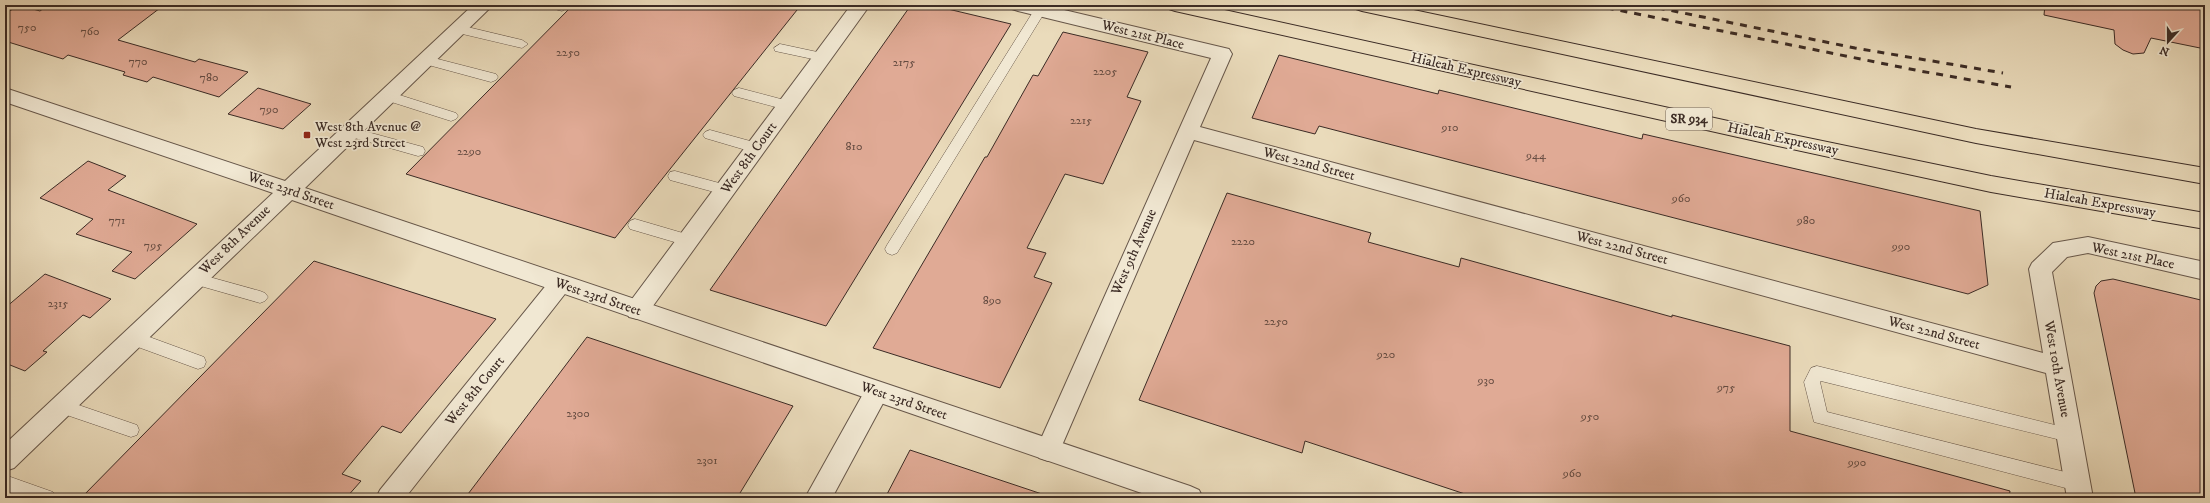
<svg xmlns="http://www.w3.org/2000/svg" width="2210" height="503" viewBox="0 0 2210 503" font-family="'IM FELL DW Pica',serif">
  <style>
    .building { fill: #e0aa95; stroke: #3b2b25 }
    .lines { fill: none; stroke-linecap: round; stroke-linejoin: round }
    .service-casing { stroke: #67574a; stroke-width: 1 }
    .minor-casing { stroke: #67574a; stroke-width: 2 }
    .tertiary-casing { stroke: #67574a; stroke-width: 2 }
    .primary-casing { stroke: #3b2b25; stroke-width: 2 }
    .service { fill: #f1e8d3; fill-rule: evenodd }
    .minor { fill: #f1e8d3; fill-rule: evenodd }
    .tertiary { fill: #f1e8d3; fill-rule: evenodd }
    .primary { fill: #eadbbb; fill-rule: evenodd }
    .rail { stroke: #3b2b25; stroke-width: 3; stroke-dasharray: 7 7; stroke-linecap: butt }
    .poi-dot { fill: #8f2418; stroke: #f1e8d3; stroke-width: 1.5 }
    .labels { text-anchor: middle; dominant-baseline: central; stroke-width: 3.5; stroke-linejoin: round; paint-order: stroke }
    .number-label { font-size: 12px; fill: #644b41 }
    .shield { fill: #f1e8d3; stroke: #726459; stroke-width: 1 }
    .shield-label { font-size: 13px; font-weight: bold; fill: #3b2b25 }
    .street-label { font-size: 14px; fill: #3b2b25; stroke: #f1e8d3 }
    .poi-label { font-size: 14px; fill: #3b2b25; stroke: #f1e8d3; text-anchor: start }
  </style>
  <rect width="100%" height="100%" fill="#eadbbb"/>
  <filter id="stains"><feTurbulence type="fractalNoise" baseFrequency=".005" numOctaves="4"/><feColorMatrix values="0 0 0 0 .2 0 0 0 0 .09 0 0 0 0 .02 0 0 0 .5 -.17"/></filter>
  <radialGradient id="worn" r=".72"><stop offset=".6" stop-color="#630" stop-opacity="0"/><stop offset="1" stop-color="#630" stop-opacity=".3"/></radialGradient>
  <path class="building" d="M19,5L40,11L48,5H164L118,40L195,62L199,59L248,72L219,97L153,77L147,82L123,75L125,72L68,55L63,59L5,41V14Z
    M573,5H801L615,238L406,174Z
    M911,5H931L1011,24L826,326L710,290Z
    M2045,5H2199L2205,24V49L2151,38L2144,53L2133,54L2123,50L2115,44L2114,30L2044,15Z
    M1063,32L1148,52L1127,97L1141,101L1103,184L1065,174L1027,248L1046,253L1034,277L1052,283L1000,388L873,348L985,157H987L1033,75L1038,76Z
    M1279,55L1438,94L1439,90L1642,139L1643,134L1980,211L1988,285L1968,294L1319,126L1315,134L1252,118Z
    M258,88L311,104L283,129L228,114Z
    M88,161L126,176L108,190L197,224L135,279L112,271L132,252L76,234L93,219L40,198Z
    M1227,193L1371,233L1368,242L1459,267L1461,258L1672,317V315L1790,346V431L2010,491L2009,498H1477L1305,441L1302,453L1139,400Z
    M314,261L496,319L401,433L382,426L342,474L361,481L346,498H81Z
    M45,274L111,299L90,318L83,315L43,351L47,352L25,371L5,363V308Z
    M2113,279L2205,301V498H2136L2094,293L2096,286L2101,281Z
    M587,337L793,406L737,498H465Z
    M910,450L1042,494L1041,498H885Z"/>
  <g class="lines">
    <defs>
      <path id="service" d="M549,5H567L568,7L562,11L551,8Z
        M1040,6L1046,10L897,253L892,255L887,253L885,249L887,245L1036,7Z
        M459,25L522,40L528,44L522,48L454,32L453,29L454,26Z
        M780,44L822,53L829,57L822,61L775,51L774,48Z
        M426,56L496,74L498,77L496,80L491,82L421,63L419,60L421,57Z
        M739,88L792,102L794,105L792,108L787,110L734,96L732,93L734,90Z
        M387,91L456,113L458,116L456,119L451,121L382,99L380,96L382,93Z
        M349,127L423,147L425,151L423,155L418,156L344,135L342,132L344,129Z
        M710,130L761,144L763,148L761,152L756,153L705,138L703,135L705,132Z
        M675,171L730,186L732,190L730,194L725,195L670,180L668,176L670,172Z
        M635,219L693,236L695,240L693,244L688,246L630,229L628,225L630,221Z
        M195,273L260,291L265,293L268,297L265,301L260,303L190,283L187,279L190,275Z
        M133,331L204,357L206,362L204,367L198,369L127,343L125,338L127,333Z
        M1817,366L2075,430L2077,435L2075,440L2069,442L1821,381L1820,382L1827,412L2077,475L2083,477L2086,483L2083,489L2077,491L1814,422L1804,382L1811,368Z
        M61,399L137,425L139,430L137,435L131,437L55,411L53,406L55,401Z
        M5,475L53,492L56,498H25L5,491Z"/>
      <path id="minor" d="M851,5H870L645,317L637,319L629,317L626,310L629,303Z
        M1009,5H1043L1229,49L1232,54L1200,127L2043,353L2029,269L2032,263L2053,243L2088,237L2205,262V280L2088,253L2067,257L2052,272L2093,498H2067L2046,373L1194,140L1060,450L1057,458L1048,461L1039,458L1036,450L1211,58L1018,11L1012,9Z
        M560,275L568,278L571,284L568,290L405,498H376L380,490L552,278Z
        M877,382L886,385L889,392L832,498H805L868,385Z"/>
      <path id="tertiary" d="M473,5H493L305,188L1190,486L1199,490L1203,498H1156L292,200L14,468L5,471V444L273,193L5,102V88L285,181Z"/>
      <path id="primary" d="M1166,5H1202L1769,130L1991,176L2205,213V229L1991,192L1769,144L1175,11L1169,9Z
        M1353,5H1390L1976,129L2205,168V184L1976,143L1362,11L1356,9Z"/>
    </defs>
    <use href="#service" class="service-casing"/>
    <use href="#minor" class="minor-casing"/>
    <use href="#tertiary" class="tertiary-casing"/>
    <use href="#primary" class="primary-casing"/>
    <use href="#service" class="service"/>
    <use href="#minor" class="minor"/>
    <use href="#tertiary" class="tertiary"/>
    <use href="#primary" class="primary"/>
    <path class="rail" d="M1593,5L1920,71L2011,87
      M1644,5L1855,48L2003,73"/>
  </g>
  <rect class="poi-dot" x="303" y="131" width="8" height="8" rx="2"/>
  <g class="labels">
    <g class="number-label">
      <text x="27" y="27">750</text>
      <text x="90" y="31">760</text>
      <text x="568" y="52">2250</text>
      <text x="138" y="61">770</text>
      <text x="904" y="62">2175</text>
      <text x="1105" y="71">2205</text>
      <text x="209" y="77">780</text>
      <text x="269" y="109">790</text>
      <text x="1081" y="120">2215</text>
      <text x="1450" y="127">910</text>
      <text x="854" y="146">810</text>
      <text x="469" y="151">2290</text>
      <text x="1536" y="155">944</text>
      <text x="1681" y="198">960</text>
      <text x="117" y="220">771</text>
      <text x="1806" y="220">980</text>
      <text x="1243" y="241">2220</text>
      <text x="153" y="245">795</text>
      <text x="1901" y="246">990</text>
      <text x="992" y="300">890</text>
      <text x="58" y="303">2315</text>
      <text x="1276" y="321">2250</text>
      <text x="1386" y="354">920</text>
      <text x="1486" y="380">930</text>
      <text x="1726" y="387">975</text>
      <text x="578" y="413">2300</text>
      <text x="1590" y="416">950</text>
      <text x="707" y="460">2301</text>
      <text x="1857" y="462">990</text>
      <text x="1572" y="473">960</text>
    </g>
    <rect class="shield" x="1666" y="108" width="46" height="22" rx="3"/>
    <g class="shield-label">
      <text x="1689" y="119">SR 934</text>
    </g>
    <g class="street-label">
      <text transform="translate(1143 35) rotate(14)">West 21st Place</text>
      <text transform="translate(1466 70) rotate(13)">Hialeah Expressway</text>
      <text transform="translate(1783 139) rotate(12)">Hialeah Expressway</text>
      <text transform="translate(749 158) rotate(-54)">West 8th Court</text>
      <text transform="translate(1309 164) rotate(15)">West 22nd Street</text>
      <text transform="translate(291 191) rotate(19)">West 23rd Street</text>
      <text transform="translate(2100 203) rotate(10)">Hialeah Expressway</text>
      <text transform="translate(235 240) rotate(-44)">West 8th Avenue</text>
      <text transform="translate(1622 248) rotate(15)">West 22nd Street</text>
      <text transform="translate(1134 252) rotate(-66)">West 9th Avenue</text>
      <text transform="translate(2133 256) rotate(12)">West 21st Place</text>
      <text transform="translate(598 297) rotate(19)">West 23rd Street</text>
      <text transform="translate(1934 333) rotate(15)">West 22nd Street</text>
      <text transform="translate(2057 369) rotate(80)">West 10th Avenue</text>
      <text transform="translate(475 391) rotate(-51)">West 8th Court</text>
      <text transform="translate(904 401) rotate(19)">West 23rd Street</text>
    </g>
    <g class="poi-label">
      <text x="315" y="127">West 8th Avenue @<tspan x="315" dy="16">West 23rd Street</tspan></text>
    </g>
  </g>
  <rect width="2210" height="503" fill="none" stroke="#eadbbb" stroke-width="20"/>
  <rect x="6" y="6" width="2198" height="491" fill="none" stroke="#3b2b25" stroke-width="2"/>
  <rect x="10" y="10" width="2190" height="483" fill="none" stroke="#3b2b25"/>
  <g transform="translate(2168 42) rotate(201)" stroke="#f1e8d3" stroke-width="3" paint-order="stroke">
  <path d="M0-3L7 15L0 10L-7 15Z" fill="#3b2b25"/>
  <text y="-6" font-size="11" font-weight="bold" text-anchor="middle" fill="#3b2b25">N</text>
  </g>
  <rect width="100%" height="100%" filter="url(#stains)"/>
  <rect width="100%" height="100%" fill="url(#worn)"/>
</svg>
